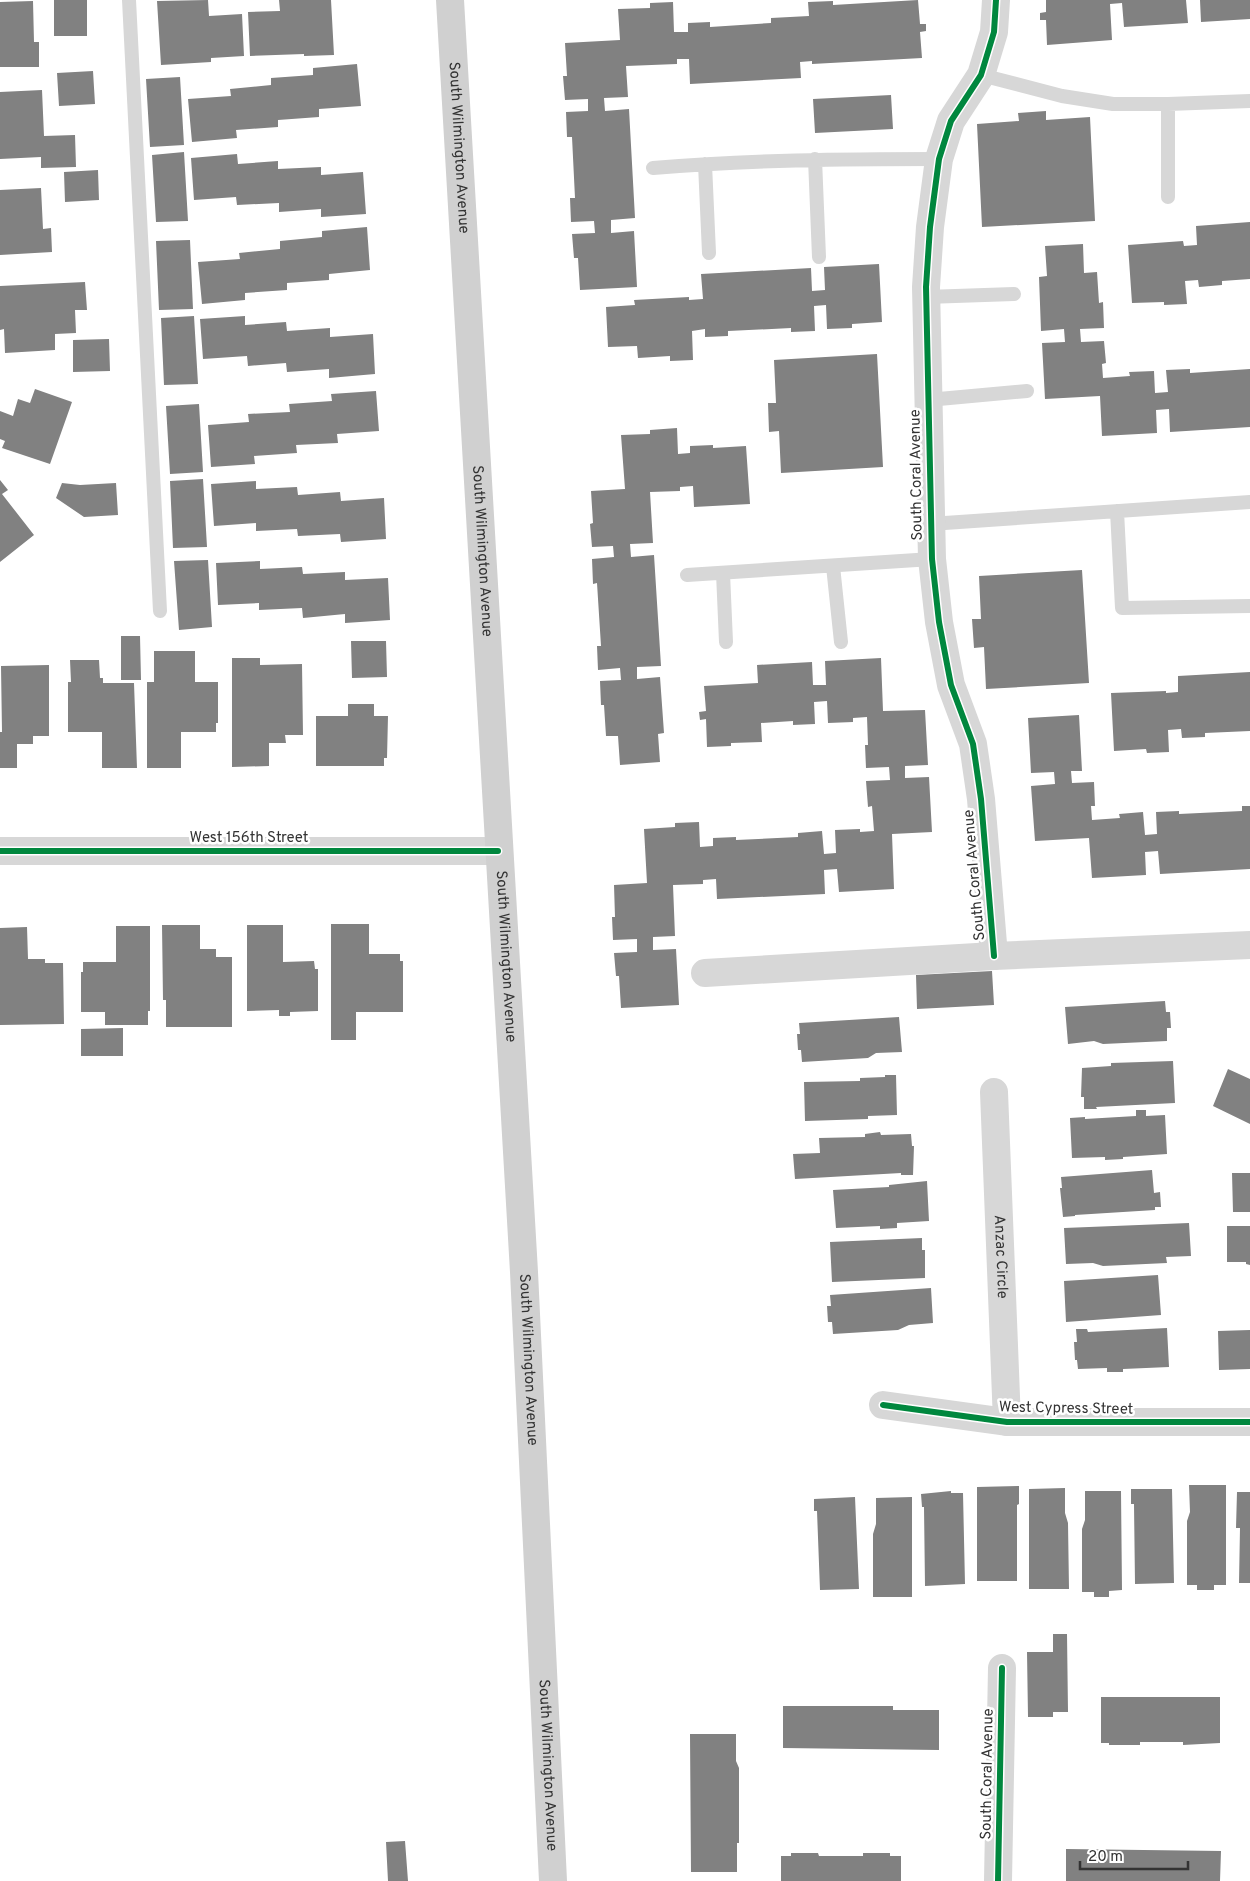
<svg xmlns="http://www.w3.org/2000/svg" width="1250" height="1881" viewBox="0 0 1250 1881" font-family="Overpass,sans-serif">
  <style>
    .building { fill: #818181 }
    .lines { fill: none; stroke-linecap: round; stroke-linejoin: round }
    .lane { stroke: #d7d7d7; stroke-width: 14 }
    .street { stroke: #d7d7d7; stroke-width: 28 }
    .secondary { stroke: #d0d0d0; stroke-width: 28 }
    .cycleway-casing { stroke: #fff; stroke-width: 9 }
    .cycleway { stroke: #00873e; stroke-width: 6 }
    .labels { text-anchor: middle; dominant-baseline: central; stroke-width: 5; stroke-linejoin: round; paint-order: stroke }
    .street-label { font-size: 15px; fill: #333; stroke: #fff }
  </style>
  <rect width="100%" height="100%" fill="#fff"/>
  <path class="building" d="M54,0H87V36H54Z
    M208,0L209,16L242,14L244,56L211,58V62L161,65L157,1Z
    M279,0H331L334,55L304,56V54L250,56L248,12L280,11Z
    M918,0L920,24H926V31L920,32L922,58L812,64V61L800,62L801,78L690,84L689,59H677V64L626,66L628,97L604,98L605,111L629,109L635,218L611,220V233L634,231L637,287L580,290L578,258H574L572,234L595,233L594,221L571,222L570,198H575L572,137H567L566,112L588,111V99L565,100L563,76H567L565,43L620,40L618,9L650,8V3L673,2L674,32H688V23L710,22V27L771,23V18L809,16L808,2L833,1V5Z
    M1046,0H1186L1188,23L1124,27L1122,3L1110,4L1112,40L1047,45L1046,20H1040V13L1046,12Z
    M1200,0H1250V19L1201,22Z
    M33,1L34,42H39V67H0V2Z
    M357,64L361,106L319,109V117L278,120V127L236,130L237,138L192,142L188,99L231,96L230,89L271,85V78L313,75V68Z
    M93,71L95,104L59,106L57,73Z
    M180,77L184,145L150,147L146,79Z
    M42,90L44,136L75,135L76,167L41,168V157L0,159V92Z
    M891,95L893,129L815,133L813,99Z
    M1046,111V120L1090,117L1095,221L982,227L977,124L1019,121L1018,113Z
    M184,152L188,221L156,222L152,155Z
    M237,154L238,164L278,161V169L321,167V175L363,172L366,214L321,217V209L279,212V203L237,205L236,197L194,200L191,158Z
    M98,170L99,200L65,202L64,172Z
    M41,188L43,229L51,228L52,252L0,255V190Z
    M1250,222V279L1222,281V285L1199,287L1198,280L1185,281L1187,304L1164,305V302L1132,303L1128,245L1183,241L1184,246L1197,245L1196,226Z
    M367,227L370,270L329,274V280L287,283V290L245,293V300L202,304L198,262L240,259L239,253L280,249V241L322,237V231Z
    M190,240L193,309L159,310L156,241Z
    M1083,244L1084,273L1097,272L1099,303L1103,302L1104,328L1080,329L1081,342L1104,341L1106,363L1102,364L1103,378L1130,376L1129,372L1154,371L1155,393L1168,392L1166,370L1190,369V373L1250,369V427L1170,432L1169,409L1156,410L1157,433L1102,436L1100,396L1045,399L1042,343L1065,342L1064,329L1041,331L1039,277L1047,276L1045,246Z
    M879,264L882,322L852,324V328L827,329L826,305L814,306L815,331L791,332V328L728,331V336L705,337V329L692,331L693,360L670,361V356L638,358L637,346L608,347L606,307L635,305L634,300L689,297V300L703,299L701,274L811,268L812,291L825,290L824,267Z
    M85,282L87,310H75L76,333L55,334V350L5,353L4,329L0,330V286Z
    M194,316L198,384L164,385L161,318Z
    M245,316V325L286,322L287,331L330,328V337L373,334L375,374L329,378V369L287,372L286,363L248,366L247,356L203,359L200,319Z
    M109,339L110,371L73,372V340Z
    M877,354L883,467L781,473L779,431L769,432L768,403H776L774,360Z
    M35,389L72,402L50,464L2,448L5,441L0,439V411L13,416L18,399L30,403Z
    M376,391L379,431L337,434L338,443L296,445L297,453L254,456L255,464L211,467L208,425L249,422L248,414L290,412L289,404L332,401L331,394Z
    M199,404L203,472L170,474L166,406Z
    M677,428L678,454L690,453V446L713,445V448L746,446L750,504L694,507L693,486L680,487V491L650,492L653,543L630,544L631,557L654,555L661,666L637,667V679L660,677L664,733L658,734L660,762L620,765L618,736H606L604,705H601L600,681L621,680L620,668L598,670L597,646H601L597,583L593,584L592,559L614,557L613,546L592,547L590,524L593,523L591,491L625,489L621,435L650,434V430Z
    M203,479L207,547L173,548L170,481Z
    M0,480L8,490L2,494L34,535L0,562Z
    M256,481V489L297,487L298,495L340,492L341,501L384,498L386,539L341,542L340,534L298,536L297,529L256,531V523L214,526L211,484Z
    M62,483L80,485L116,483L118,515L84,517L56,498Z
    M208,560L212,627L179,630L174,561Z
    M260,561V569L302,567L303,574L345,572V580L388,578L390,620L345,623V614L303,618L302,608L259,610V603L218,605L216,563Z
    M1082,570L1089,683L986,689L984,647L974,648L972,619H981L979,576Z
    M121,636H140L141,680H121Z
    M351,641H386L387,677L352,678Z
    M154,651H195V682H218V723H216V732H181V768H147V682H154Z
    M232,658H260V665L302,664L303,735H285L286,743H269V766L232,767Z
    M881,658L883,711L925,710L928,765L905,766V778L929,777L932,832L892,834L894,889L839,892L837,869L824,870L825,894L717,899L716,879L703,880V884L673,885L675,936L653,937V950L676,949L679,1005L621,1008L619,976H616L614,953L637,952V939L613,940L612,917H615L614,885L647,883L644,829L675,827V823L699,822L700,847L713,846V838L736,837V840L798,837V833L822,831L824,854L836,853L835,830L860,829V832L874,831L872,806L868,807L866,781L890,780L889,767L866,768L865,745H868L867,717L853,718V722L828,723L827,701L814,702L815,724L793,725V721L761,723L762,742L731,743V746L707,747L706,719L700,720L699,712L706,711L704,686L758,683L757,665L812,662L813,685H826L825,661Z
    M70,660H99L100,678H103V683H134L137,768H102V732H68V682H71Z
    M49,665V736H33V744H17V768H0V732H2L1,666Z
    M1250,672V731L1205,733V737L1182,738L1181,729L1168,730L1169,752L1147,753L1146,749L1114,751L1111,693L1166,691V693L1178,692V676Z
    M348,704H374V716H388L387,758H384V766H316V716H348Z
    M1079,715L1082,771H1071L1072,783L1094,782L1095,806H1091L1092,820L1120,818L1119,814L1143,812L1145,835L1157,834L1156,812L1179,811V814L1242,811V806H1250V869L1160,874L1158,851L1145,852L1146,875L1092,878L1089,838L1035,841L1031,786L1055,784L1054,772L1031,773L1028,718Z
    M331,924H369V954H400V961H403V1012H356V1040H331Z
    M162,925H200V949H216V957H232V1027H166V1000H163Z
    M247,925H283V962L314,961L315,969H318V1011L290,1012V1016H279V1010L247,1011Z
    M116,926H150V1011H148V1025H105V1012H81V972H83V962H116Z
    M27,927L28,959H45V963H63L64,1024L0,1025V928Z
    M992,971L994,1005L917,1009L916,975Z
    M1165,1001L1166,1012H1170L1171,1028H1167V1041L1103,1044L1094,1041L1068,1044L1065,1007Z
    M899,1017L902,1052L876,1053L868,1058L802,1062L801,1050H798L797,1034H800L799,1023Z
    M123,1028V1056H81V1029Z
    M1173,1061L1175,1103L1096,1107L1097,1109H1084V1097H1081L1082,1068L1111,1066V1063Z
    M1228,1069L1250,1079V1124L1213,1106Z
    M885,1075H896L897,1115L868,1116V1119L805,1121L804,1082L860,1081V1078L885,1077Z
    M1136,1110H1146V1116L1165,1115L1167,1154L1123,1157V1159L1105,1160V1157L1072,1158L1070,1118L1085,1117V1119L1136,1116Z
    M880,1132L881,1135L911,1134L912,1146H914L913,1175H901V1173L795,1179L793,1154L820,1153L819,1138L865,1137V1134Z
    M1152,1170L1154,1193L1160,1192L1161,1207H1155V1210L1075,1215V1216L1063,1217L1060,1188H1062L1061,1177Z
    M1232,1173H1250V1212H1233Z
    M927,1181L929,1221L897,1223V1228L880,1229V1226L836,1228L833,1190L889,1187V1185Z
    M1189,1223L1191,1256L1166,1257L1167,1263L1103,1266L1093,1263L1066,1264L1064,1228Z
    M1227,1226H1250V1265L1246,1264V1262H1227Z
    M922,1238V1250H925V1278L832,1282L830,1242Z
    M1158,1275L1161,1315L1066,1322L1064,1281Z
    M931,1288L933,1323L909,1325L898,1330L833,1334L832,1322H828L827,1306H831L830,1295Z
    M1167,1328L1169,1367L1123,1369V1372H1107V1368L1078,1369L1077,1360H1075L1074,1342H1077L1076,1329H1087L1088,1332Z
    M1250,1330V1369L1219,1370L1218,1331Z
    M1189,1485H1226V1585H1214V1590H1197V1585H1187V1521L1190,1512Z
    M1019,1486V1504L1017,1505V1581H977V1487Z
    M1065,1488V1513L1068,1523L1069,1589H1029V1489Z
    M1131,1489H1172L1174,1583L1135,1584L1134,1504H1131Z
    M951,1491V1493H963L965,1584L925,1586L924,1507H922L921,1494Z
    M1085,1491H1121L1122,1590L1109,1591V1597H1094V1592H1082V1529L1085,1520Z
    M1237,1492H1250V1583H1239L1240,1528H1236Z
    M855,1497L859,1589L820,1590L817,1511H814V1499Z
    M912,1497V1597H873V1534L876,1524V1498Z
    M1053,1634H1067L1068,1712H1053V1717H1028L1027,1652H1053Z
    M1101,1697H1220V1743L1183,1745V1742H1140V1745H1109V1743H1101Z
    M783,1706H893V1710H939V1750L783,1748Z
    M690,1734H736V1761L739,1768V1843H737V1872H691Z
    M405,1841L408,1881H388L386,1842Z
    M1066,1849L1221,1851L1220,1881H1066Z
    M791,1853H818L819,1856H863V1853H890V1856H901V1881H781V1856H791Z"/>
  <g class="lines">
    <path class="lane" d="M129,0L160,611
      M981,75L1062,96L1113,104H1168L1250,101
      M1168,104V197
      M815,159L819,257
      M705,164L709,253
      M653,168C748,160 843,159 939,159
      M926,297L1014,294
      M928,400L1027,391
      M1117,511L1122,608L1250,606
      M930,524L1250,502
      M833,566L841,642
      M723,573L726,642
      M687,575L932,559"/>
    <g class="street">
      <path d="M0,851H498"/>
      <path d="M994,956L981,799L973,744L951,685L939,622L932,559L926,287L930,227L939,159L951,121L981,75L994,32L996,0"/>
      <path d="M705,973L994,956L1250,945"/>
      <path id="s1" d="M994,1092L1007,1422"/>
      <path d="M883,1405L1007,1422H1250"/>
      <path d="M998,1881L1002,1668"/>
    </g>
    <path class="secondary" id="s2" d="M450,0L524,1272L553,1881"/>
    <defs>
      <path id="cycleway" d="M0,851H498
        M994,956L981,799L973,744L951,685L939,622L932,559L926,287L930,227L939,159L951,121L981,75L994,32L996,0
        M883,1405L1007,1422H1250
        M998,1881L1002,1668"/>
    </defs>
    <use href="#cycleway" class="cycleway-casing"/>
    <use href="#cycleway" class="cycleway"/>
  </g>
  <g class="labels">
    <g class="street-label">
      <text stroke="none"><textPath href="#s2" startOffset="148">South Wilmington Avenue</textPath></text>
      <text transform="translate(917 475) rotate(-91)">South Coral Avenue</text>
      <text stroke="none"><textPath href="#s2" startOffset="552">South Wilmington Avenue</textPath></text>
      <text x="249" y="838">West 156th Street</text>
      <text transform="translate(975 875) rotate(-95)">South Coral Avenue</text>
      <text stroke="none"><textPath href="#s2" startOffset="958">South Wilmington Avenue</textPath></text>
      <text stroke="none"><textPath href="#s1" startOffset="165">Anzac Circle</textPath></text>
      <text stroke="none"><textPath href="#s2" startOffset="1362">South Wilmington Avenue</textPath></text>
      <text transform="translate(1066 1409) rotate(1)">West Cypress Street</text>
      <text stroke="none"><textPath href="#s2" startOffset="1768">South Wilmington Avenue</textPath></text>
      <text transform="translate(988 1774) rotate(-89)">South Coral Avenue</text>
    </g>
  </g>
  <path d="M1080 1861v8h108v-8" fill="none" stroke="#333333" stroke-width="2.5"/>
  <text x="1088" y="1861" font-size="15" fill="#333333" stroke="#ffffff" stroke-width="4" paint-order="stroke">20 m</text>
</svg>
